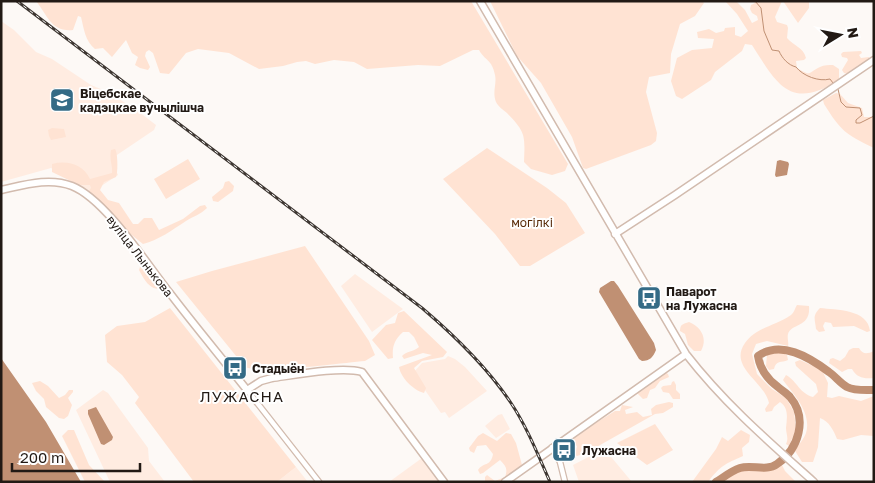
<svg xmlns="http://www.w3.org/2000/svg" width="875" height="483" viewBox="0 0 875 483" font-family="'Golos Text',sans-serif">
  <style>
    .built { fill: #ffece1 }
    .green { fill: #ffe3d3 }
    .water { fill: #c09073 }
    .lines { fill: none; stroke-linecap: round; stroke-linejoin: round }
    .stream { stroke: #c09073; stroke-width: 1 }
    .river { stroke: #c09073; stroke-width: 8 }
    .street-casing { stroke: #d2bbae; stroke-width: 7 }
    .secondary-casing { stroke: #d2bbae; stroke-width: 9 }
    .street { stroke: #fff; stroke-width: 4.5 }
    .secondary { stroke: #fff; stroke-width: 6 }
    .rail-casing { stroke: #3e3732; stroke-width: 3 }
    .rail { stroke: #fff; stroke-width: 1; stroke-dasharray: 4; stroke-linecap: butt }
    .labels { text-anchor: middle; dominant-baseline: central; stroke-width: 4; stroke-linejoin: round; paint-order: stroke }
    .poi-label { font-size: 12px; font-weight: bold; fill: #221a15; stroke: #fff; text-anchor: start }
    .park-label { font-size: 12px; fill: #582a07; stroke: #fff }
    .street-label { font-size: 12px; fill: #221a15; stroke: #fff }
    .quarter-label { font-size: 15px; letter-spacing: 1px; fill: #221a15; stroke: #fff }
  </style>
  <rect width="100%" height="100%" fill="#fdf9f6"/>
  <path class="built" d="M1,21L14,30L36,52L52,59L91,85L108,92L135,109L156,125L154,130L111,159L118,175L92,192L51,168L1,182Z
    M355,274L403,309L372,332L341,286Z
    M448,356L455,359L465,367L487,391L449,418L445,412L441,413L413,373L422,363L445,359Z
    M103,390L108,393L148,448L149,461L165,482H110L76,410Z
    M502,414L510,429L496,438L485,426L498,415Z
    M600,451L607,452L632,482H579L573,465Z
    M422,458L439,482H389Z
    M296,467L308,482H277Z"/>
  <path class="green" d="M36,1H471L568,164L565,171L552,175L531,169L524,162C525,135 526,133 507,113C503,110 498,106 496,102C492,92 497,84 495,75C492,59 485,61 479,50H473L440,66L418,65L367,69L354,62L334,60L315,64L306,61L297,62L283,66L259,69L229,53L198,49L186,53L169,74L160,73L153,53L149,50L146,52L145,56L150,67L148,70L140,68L135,65L138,57L132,53L126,40L112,57L103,48L95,49C85,41 84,29 81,17L78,16L73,30C51,32 48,16 36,1Z
    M490,1H702L704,3L695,16L680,24L671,54L670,73L649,77L646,92L657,133L656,141L651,145L586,169L583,168L572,137L541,83L517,56Z
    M725,1H736L745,10L752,23L758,20L757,16L752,13L750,9L751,5L755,3L753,1H782L775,17L777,22L787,25L788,28L787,38C794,46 803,47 806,58L804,60L796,61L797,68C812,77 807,73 820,67C824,65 829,65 833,65L839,69V80C790,111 777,84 752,45L745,44L742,51L715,72L711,80L682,99L676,96L671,81L677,58L692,50L712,48L714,39L698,38L697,32L709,29L716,33L724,31L725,28L735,27V35L741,37L748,31L737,14Z
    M783,1H809V8L798,23Z
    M861,51L862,53L859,55L861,58L869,57V61C861,66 853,75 844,73L842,70L848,60L847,58L842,57L841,54L843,52Z
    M836,93L840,94L848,103L862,108L864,117H874V148C845,134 841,131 824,104L823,100Z
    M52,128L64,129L66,137L51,140L49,136L48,130Z
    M487,148L547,188L566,203L585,233L530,266H520L495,234L443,179Z
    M115,149C118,153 118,172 116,177L104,182L100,190L108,200L119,203L133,224H138L144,218H152L159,230L183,219L200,206L205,205L207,208C200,215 194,216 186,221C172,230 159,240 143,244C123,228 103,212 88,192L91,188L90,185H79L52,172V164C67,160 83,164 90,179L112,173C113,166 109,160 111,150Z
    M188,159L200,179L166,199L154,179Z
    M229,181L234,186L233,191L218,202L213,201L212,197L223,188L225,182Z
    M305,246L369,341L375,355L365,361C342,363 261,374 245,367L176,282L212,271Z
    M146,266L164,289C150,291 145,281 139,270L140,267Z
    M797,305L809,306C811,328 791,323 788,334C787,338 789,343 788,346L767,341L756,344L752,354L757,374L772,389L786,398L794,412L796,429L789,446L786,444C789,438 786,434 786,428C787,418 789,408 780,402L774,407L772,411L766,412L765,409L769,403C765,382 728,367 745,343C756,327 776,326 791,315C794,313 795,308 797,305Z
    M170,308L296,467L277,482H194L135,403L139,397L122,375L107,362L105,335L117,326L145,322Z
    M820,308C836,310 868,309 870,331L867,332L854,326L833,327L831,323L825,322L823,326L825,331L819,332L816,329C815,319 812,316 820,308Z
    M404,311L447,352L443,357L422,361L414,368L426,388L424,393C413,390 401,378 399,367L432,355L423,353L404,359L402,356C406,351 414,352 419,347L414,337L409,332H403C394,340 392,347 393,358L388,359L372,340L386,325L395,323L398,313Z
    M689,322C701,327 708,338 701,351H694L688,345L685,334L680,331C680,324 683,324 689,322Z
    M853,348H859C863,355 867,354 874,351V378C864,379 857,378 852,369H848L842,372L829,363L830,359L833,358L840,361L845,357L849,350Z
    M770,352H781L787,355L788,360C781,363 776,360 774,369L769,370L766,366L767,354Z
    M800,360L822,370L828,383L827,397L832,398L839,396L861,401L874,396V436L861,435L843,440L837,439C834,431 829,421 820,418L818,447L813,462H802L795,451C798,445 804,439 806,433C812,413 794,395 783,380L786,375C798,382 799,393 813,397L818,392L816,384L796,366L795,362Z
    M665,372L668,374L669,377L660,381L655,388L650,390L647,398L643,399L636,392C642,386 656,379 665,372Z
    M40,381L48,386L59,398L65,395L69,390H73V392L68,398L72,405L68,416L64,419L59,418L46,407L44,399L36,391L32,383Z
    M674,381L676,385V390L680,394V399H673L669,393L663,392L661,388L663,386L671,385L672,382Z
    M669,402L673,403V407L663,413L655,414L586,453L577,456L575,455L577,446L573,444L563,447L564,443L615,411H620L622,405L633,407L625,410L626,414L637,412L643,417L652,415L651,409L656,405Z
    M655,424L673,450L647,465L617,443Z
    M68,430H74L89,465L105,482H85L62,436Z
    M741,430L750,435L749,442L742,448L743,456C725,464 721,465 708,482H692L716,449L722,437L728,441Z
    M483,433L497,441L506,433L511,434L516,443L522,465C511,480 502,482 485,482V477L487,475L495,481L505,477C508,469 506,466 500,460L483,473L480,474L478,470C483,462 491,467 493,454L486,445L477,446L474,453L470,451L469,448L478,436Z
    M781,463L785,471L796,482H723L734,470L751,468H766Z"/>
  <path class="water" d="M780,160L788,162L789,164L787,175L776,177L775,175L777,161Z
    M611,281H614L618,286L654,343L656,350C653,357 650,361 642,361L639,359L599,292L600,288Z
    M1,358L46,422L81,482H1Z
    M96,407L113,437L112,440L104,445L101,444L88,414V410Z"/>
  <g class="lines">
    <path class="stream" d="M755,1L761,8L764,31L772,50L779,51C782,58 788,65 796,67C803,76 819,82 830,79L833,83
      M838,89L841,102L846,107L860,108L862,115L856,120V123H860L874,116"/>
    <path class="river" d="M716,482C724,477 731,471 740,468C752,464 766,472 777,464C799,449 808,418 790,397C787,393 781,390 778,387C767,379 760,369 758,356C781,340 809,357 829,372C835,376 840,383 847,387C855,391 865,390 874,390"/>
    <defs>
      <path id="street" d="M247,390L319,482
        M552,447L560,462L565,482"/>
      <path id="secondary" d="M480,1L686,354C724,403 768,441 814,482
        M1,190C24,185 49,177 72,186C105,199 146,263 169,292C194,325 221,357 247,390L261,381L272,378C294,375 342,366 362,372L444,482
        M615,234L675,195L874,60
        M505,482L686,354"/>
    </defs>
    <use href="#street" class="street-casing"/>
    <use href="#secondary" class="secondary-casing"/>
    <use href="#street" class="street"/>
    <use href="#secondary" class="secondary"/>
    <defs>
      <path id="rail" d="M17,1L422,308C455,336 487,367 511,403C527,427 538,455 550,482"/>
    </defs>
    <use href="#rail" class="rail-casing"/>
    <use href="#rail" class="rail"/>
  </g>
  <defs>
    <symbol id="university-square" viewBox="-11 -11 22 22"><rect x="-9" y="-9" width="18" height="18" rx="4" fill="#346b86" stroke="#fff"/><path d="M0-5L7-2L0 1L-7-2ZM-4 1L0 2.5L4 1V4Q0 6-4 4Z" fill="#fff"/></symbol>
    <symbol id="bus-square" viewBox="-11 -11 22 22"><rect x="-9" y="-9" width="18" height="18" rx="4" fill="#346b86" stroke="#fff"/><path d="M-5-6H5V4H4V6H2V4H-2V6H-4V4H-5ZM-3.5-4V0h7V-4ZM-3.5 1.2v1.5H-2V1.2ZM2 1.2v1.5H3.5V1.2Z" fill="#fff"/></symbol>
  </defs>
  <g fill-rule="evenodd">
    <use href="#university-square" x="48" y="86" width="28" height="28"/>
    <use href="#bus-square" x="635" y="284" width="28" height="28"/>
    <use href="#bus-square" x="221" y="354" width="28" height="28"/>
    <use href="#bus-square" x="550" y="436" width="28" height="28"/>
  </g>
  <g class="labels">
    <g class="poi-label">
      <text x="80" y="93">Віцебскае<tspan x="80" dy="14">кадэцкае вучылішча</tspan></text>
      <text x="666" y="291">Паварот<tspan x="666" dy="14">на Лужасна</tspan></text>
      <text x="252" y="368">Стадыён</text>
      <text x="582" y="450">Лужасна</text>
    </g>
    <g class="park-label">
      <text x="532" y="222">могілкі</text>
    </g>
    <g class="street-label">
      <text transform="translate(140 256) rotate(52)">вуліца Лынькова</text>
    </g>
    <g class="quarter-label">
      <text x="242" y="396">ЛУЖАСНА</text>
    </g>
  </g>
  <rect width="875" height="483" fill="none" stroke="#221a15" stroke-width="5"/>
  <g transform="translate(840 35) rotate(80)" stroke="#ffffff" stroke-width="4" paint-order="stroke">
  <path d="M0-4L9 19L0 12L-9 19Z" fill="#221a15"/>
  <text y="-8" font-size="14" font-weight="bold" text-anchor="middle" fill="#221a15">N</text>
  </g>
  <path d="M12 463v8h128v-8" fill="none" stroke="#221a15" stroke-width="2.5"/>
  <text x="20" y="463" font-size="15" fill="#221a15" stroke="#ffffff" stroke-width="4" paint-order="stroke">200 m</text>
</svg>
